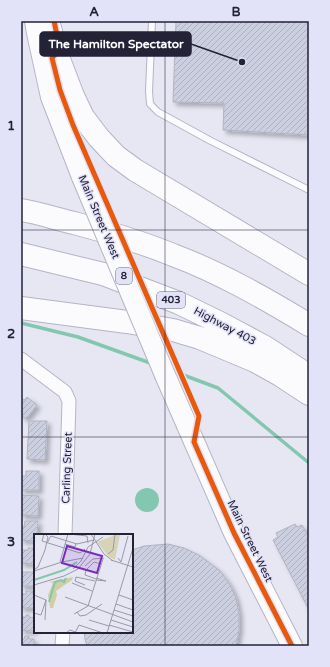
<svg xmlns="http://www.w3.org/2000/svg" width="330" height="667" viewBox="0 0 330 667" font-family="'Varela Round',sans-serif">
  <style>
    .water { fill: #84c7b0 }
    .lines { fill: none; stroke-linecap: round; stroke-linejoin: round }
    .stream { stroke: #84c7b0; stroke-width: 3.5 }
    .building { fill: url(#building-hatch); stroke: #afb3c2; filter: url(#shadow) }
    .lane-casing { stroke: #b5b4c4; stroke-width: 8 }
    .street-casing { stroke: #b5b4c4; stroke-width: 15 }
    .primary-casing { stroke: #b5b4c4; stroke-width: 22 }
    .highway-casing { stroke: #b5b4c4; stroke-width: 24 }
    .lane { stroke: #fbfbfd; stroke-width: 6 }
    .street { stroke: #fbfbfd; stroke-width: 13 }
    .primary { stroke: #fbfbfd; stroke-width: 20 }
    .highway { stroke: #fbfbfd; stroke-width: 22 }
    .primary-bridge-casing { stroke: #b5b4c4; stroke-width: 22; stroke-linecap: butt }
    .primary-bridge { stroke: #fbfbfd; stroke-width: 20 }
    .cycleway-casing { stroke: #e2e2f9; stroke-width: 8 }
    .cycleway { stroke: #e8590c; stroke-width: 5 }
    .grid { fill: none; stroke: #232237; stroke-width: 1; stroke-opacity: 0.55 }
    .labels { text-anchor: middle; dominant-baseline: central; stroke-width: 3; stroke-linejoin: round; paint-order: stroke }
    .shield { fill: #e2e2f9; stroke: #5c5c71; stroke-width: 1 }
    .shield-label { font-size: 10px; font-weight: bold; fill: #232237 }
    .street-label { font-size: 11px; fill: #232237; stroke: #e2e2f9 }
    .inset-river { fill: none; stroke: #84c7b0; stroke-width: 2 }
    .inset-road { fill: none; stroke: #9998a8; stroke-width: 1 }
    .view { fill: #7b2cbf; fill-opacity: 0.15; stroke: #7b2cbf; stroke-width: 2 }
    .inset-edge { fill: none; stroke: #232237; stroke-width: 2 }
    .leader { fill: none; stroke: #232237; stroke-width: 1.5 }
    .callout-dot { fill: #232237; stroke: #e2e2f9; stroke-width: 1.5 }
    .callout { fill: #232237; stroke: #232237; stroke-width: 1.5 }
    .callout-label { font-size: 12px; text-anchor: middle; font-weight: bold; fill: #fff }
    .neatline { fill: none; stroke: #232237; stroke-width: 1.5 }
    .grid-label { font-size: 13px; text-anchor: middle; font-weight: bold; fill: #232237 }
  </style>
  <defs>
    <pattern id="building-hatch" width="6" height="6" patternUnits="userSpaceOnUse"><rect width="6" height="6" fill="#cbcfdf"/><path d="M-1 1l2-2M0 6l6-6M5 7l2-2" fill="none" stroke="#aeb1c0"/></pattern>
    <filter id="shadow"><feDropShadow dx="3.5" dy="3.5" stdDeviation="2" flood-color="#0004"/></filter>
  </defs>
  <rect width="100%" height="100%" fill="#e7e7f4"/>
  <path class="water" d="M135 500a12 12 0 1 1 24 0a12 12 0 1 1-24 0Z"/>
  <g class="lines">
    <path class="stream" d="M21,323L78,337L153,364
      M170,370L218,388L309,463"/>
  </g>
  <path class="building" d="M176,21H309V135L223,130L224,103L173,102Z
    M27,397L37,405L26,419L21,415V400L22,399L24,400Z
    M29,421H47L45,460L27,459Z
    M26,471H39V490H21V476H26Z
    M21,495L39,496L38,516L21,515Z
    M25,521H38L37,535H35V541L21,540V527H24Z
    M295,524L297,527L302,525L309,538V610L273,540L278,537L276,533Z
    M168,544L184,548L199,555L219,570L229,583L236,598L239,614V630L236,646H87L85,639L84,632H132V550L144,546Z
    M28,548H33V550H35V564L21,563V550H28Z
    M21,572H35V586H21Z
    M26,591H33L32,594H35V608H21V594H26Z
    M26,615H29V617L34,618V620H35L34,631L21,630V617H26Z
    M25,636H29V639H34V646H21V639H24Z"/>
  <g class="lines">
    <defs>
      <path id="lane" d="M152,21L149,91L150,104L158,112L211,141L309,190"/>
      <path id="street" d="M21,359L65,392L69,401L65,535
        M62,646L63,632"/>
      <path id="primary" d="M35,21L37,33L51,97L82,177
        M165,375L234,533L292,646"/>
      <path id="highway" d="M48,21L60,62L73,96L83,117L99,138L116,156L135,170L309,274
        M21,210C39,213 57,219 74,223C108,232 141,242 173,255C221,273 266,299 309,325
        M21,254L103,274L179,303L222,324L265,347L309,376
        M21,308L127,322L173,330L200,338L255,361L280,375L309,394"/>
    </defs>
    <use href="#lane" class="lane-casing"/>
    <use href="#street" class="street-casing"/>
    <use href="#primary" class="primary-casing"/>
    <use href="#highway" class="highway-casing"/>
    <use href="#lane" class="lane"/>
    <use href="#street" class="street"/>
    <use href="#primary" class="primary"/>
    <use href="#highway" class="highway"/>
    <defs>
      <path id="primary-bridge" d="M82,177L165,375"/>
    </defs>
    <use href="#primary-bridge" class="primary-bridge-casing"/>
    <use href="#primary-bridge" class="primary-bridge"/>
    <defs>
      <path id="cycleway" d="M54,21L57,35V52L52,58L60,90L73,125L199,416L194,442L234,533L292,646"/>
    </defs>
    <use href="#cycleway" class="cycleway-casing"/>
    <use href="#cycleway" class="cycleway"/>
  </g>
  <path class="grid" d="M165,21V646M21,230H309M21,437H309"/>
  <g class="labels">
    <g class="shield">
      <rect x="116" y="268" width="16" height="16" rx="3"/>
      <rect x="157" y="292" width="28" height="16" rx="3"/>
    </g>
    <g class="shield-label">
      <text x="124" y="276">8</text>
      <text x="171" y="300">403</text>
    </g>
    <g class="street-label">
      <text transform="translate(99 217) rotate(67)">Main Street West</text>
      <text transform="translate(225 326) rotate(28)">Highway 403</text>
      <text transform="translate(67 468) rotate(-88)">Carling Street</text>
      <text transform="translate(250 541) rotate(64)">Main Street West</text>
    </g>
  </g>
  <g transform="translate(34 534)">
    <rect width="99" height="99" fill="#e7e7f4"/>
    <path d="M39,43L38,46L22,57L23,61L19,74H16L14,61L19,49L15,48Z" fill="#d1cea6"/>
    <path d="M81,1H86L81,26L75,23L63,8Z" fill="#d6d4b5"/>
    <path class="inset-river" d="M0,46L30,36L43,28M15,68L21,48L27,46L30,48L32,44"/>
    <path class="inset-road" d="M10,0L8,7L46,19L51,15M35,0L53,2L54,9M57,0L70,20L79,27M13,9L17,2L43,10L60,6M31,10L41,13L42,9M74,20L79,16L81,0M84,24L87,28L94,2M77,26L99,33M26,28L34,0M51,32L59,25L70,24M1,35L4,33L11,16L14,3L11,0M39,35L47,27L54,13L69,3M0,37L28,28L49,24M62,45L51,41L52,36L60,28L67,30M62,46L72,47L62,44M38,49L58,57M0,51L30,42L44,35L56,20L61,0M51,51L41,47L42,43L61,47M0,61L12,66L7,81L0,79M85,61L99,66M31,63L99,88M82,70L99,76M80,76L99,82M43,78L46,82L52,81L68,70M40,80L54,72L69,25M11,86L12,66M55,86L75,92M77,86L99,93M75,91L99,98M32,99L36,96L44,99M41,99L45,91L69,99M73,99L99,14"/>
    <path class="view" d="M33,12L68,22L63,39L28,29Z"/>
    <rect width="99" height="99" class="inset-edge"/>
  </g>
  <path class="leader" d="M242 62L191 44"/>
  <circle class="callout-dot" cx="242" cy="62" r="4"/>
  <rect class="callout" x="40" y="32" width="151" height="24" rx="4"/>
  <g class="callout-label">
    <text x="116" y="48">The Hamilton Spectator</text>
  </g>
  <rect width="330" height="667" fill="none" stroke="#e2e2f9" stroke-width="44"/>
  <rect x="22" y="22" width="286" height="623" class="neatline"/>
  <g class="grid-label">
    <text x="94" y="16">A</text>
    <text x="236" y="16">B</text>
    <text x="11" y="130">1</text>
    <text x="11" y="338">2</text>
    <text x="11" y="546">3</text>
  </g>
</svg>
